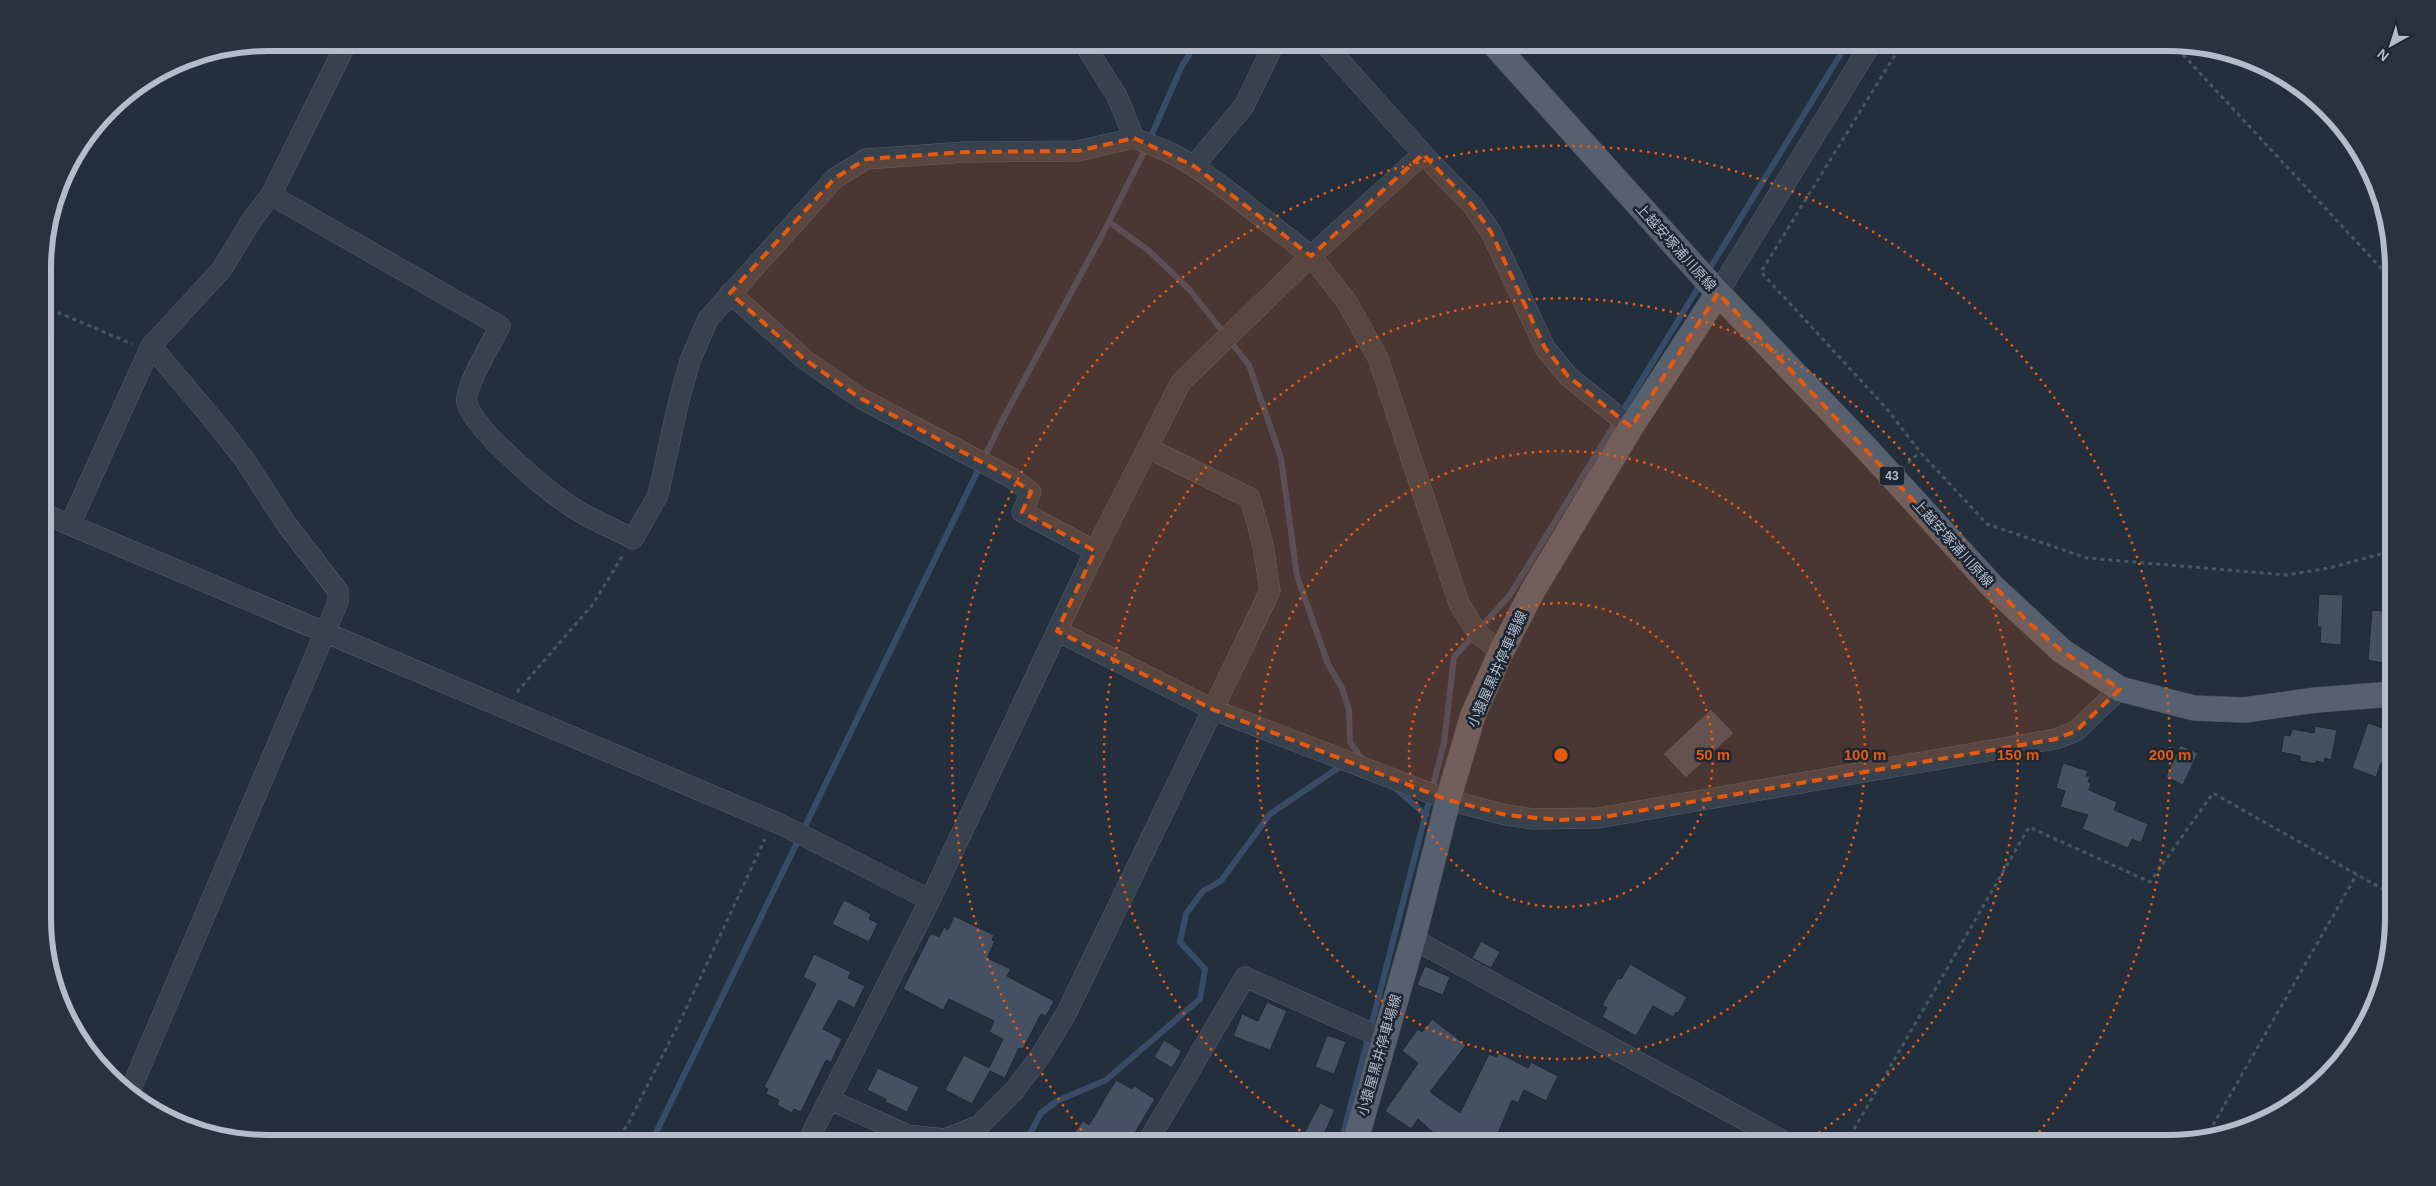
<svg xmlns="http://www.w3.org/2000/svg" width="2436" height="1186" viewBox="0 0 2436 1186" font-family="Helvetica,'Noto Sans JP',sans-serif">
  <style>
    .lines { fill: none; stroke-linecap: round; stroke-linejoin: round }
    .stream { stroke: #394c67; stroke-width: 6 }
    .building { fill: #455162; stroke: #1f2835 }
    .minor-casing { stroke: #565f6c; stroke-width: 21 }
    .major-casing { stroke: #414a57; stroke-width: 26 }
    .path { stroke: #44595c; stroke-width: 3; stroke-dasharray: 4 4; stroke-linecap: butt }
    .minor { stroke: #38414e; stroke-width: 20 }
    .major { stroke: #56606e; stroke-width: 25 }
    .marked { fill: #e8590c; fill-opacity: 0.2; stroke: #e8590c; stroke-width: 4; stroke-dasharray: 10 6; stroke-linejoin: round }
    .ring { fill: none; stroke: #e8590c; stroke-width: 2.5; stroke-dasharray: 2.5 5 }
    .labels { text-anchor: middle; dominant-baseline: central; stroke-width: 5; stroke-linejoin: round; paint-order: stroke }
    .shield { fill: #1d2633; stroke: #878f9c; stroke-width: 1 }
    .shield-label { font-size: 12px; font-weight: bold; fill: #b4bcc9 }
    .street-label { font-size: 14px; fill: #b4bcc9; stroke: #1d2633 }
    .rim { fill: none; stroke: #b4bcc9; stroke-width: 6 }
    .centre { fill: #e8590c; stroke: #1d2633; stroke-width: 2.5 }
    .ring-label { font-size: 15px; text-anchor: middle; font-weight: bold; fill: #e8590c; stroke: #1d2633; stroke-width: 5; stroke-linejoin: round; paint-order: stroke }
  </style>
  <rect width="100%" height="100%" fill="#242f3e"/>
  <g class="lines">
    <path class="stream" d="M1109,222L1148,250L1189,289L1249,365L1281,458L1297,576L1328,664L1342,688L1349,710L1350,742L1362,759
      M1707,273L1848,42
      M1394,787L1426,815
      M651,1143L1003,419L1100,239L1143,154L1182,66L1197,42
      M1025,1143L1041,1113L1057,1101L1106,1080L1200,999L1205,969L1180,942L1186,914L1203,891L1221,881L1270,814L1344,764
      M1341,1143L1444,743L1454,657L1510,595L1701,283"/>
  </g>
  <path class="building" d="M2319,594L2343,595L2341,645L2320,643L2321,627H2317Z
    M2372,610L2393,612V665L2368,660Z
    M1711,709L1734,733L1686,778L1663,754Z
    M2368,723L2393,732V758L2390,766L2381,763L2376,777L2352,768Z
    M2315,726L2337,730L2331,760L2325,758L2324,763L2316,761V764L2300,761V756L2281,752L2284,735L2290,736L2292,729L2314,733Z
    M2180,745L2198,753L2183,785L2166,777Z
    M2063,763L2088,771L2086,776H2090L2088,782L2091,783L2089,790L2117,802L2114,810L2148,824L2141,843L2132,839L2128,848L2082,829L2088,815L2060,807L2065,791L2056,788Z
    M844,900L871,914L869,919L878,923L869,942L832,924Z
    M954,916L994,935L992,940L995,941L987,958L1011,969L1007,976L1054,1001L1046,1016L1041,1014L1023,1049L1019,1048L1005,1078L990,1071L972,1104L945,1090L964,1055L989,1068L1003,1039L989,1032L994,1021L949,999L943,1010L903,989L931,933L939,937L944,927L948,930Z
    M1481,941L1500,952L1491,968L1472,958Z
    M814,954L851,972L848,978L865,986L854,1008L839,1000L823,1029L842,1039L831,1062L826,1060L801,1112L794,1109L792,1113L777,1105L779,1100L766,1094L768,1089L764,1087L816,984L803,977Z
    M1630,964L1687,997L1678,1013L1676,1012L1673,1017L1653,1006L1636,1036L1602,1017L1607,1008L1602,1005L1618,978L1621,979Z
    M1425,966L1450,977L1443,995L1417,985Z
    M1267,1002L1287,1011L1270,1050L1233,1036L1242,1014L1258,1021Z
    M1432,1019L1466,1045L1430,1092L1460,1113L1489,1054L1497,1057L1499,1053L1528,1068L1531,1062L1558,1076L1546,1101L1524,1090L1518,1103L1512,1100L1494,1143H1456L1436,1135L1418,1119L1411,1129L1385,1111L1418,1063L1402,1051L1418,1029L1422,1032Z
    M1327,1035L1346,1042L1334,1074L1315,1067Z
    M1164,1040L1182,1051L1172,1068L1154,1057Z
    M878,1068L919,1087L907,1112L885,1102L886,1099L867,1090Z
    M1116,1080L1132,1089L1134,1086L1155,1099L1129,1143H1067L1083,1121L1089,1125Z
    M1320,1103L1335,1110L1320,1143H1299Z"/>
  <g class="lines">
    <defs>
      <path id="minor" d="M1083,42L1117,96L1134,138
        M1423,154L1472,205L1491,232L1545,348L1568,376L1631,427
        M1194,166L1244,106L1275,42
        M271,195L500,326C492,343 464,386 467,403C473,429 548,492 572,507C591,520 613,528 633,539L658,495L679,400L690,361L708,319L835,178L866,159L965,152L1078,151L1134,138L1169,152L1194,166L1231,193L1311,256L1347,302L1378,358L1459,603L1478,634L1501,652
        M730,293L804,359L860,398L1010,477L1031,492L1022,512L1095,551
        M1718,293L1872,42
        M44,514L782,825L930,900
        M70,525L151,346L222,269L253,218L271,195L347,42
        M1057,631L1214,710L1448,800L1506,815L1533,819L1598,818L2056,739L2076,731L2120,689
        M1413,939L1787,1143
        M131,1089L338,602V591L287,525L244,459L216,423L151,346
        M830,1100L908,1135L945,1139L980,1125L1014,1091L1039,1058L1066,1014L1270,591L1263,545L1250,498L1148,448
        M807,1143L930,900L1095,551L1181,382L1311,256L1423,154L1323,42
        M1147,1143L1245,977L1383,1038"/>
      <path id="major" d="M1492,42L1718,293L1866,448L1993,587L2062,651L2120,689L2194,708L2244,710L2316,700L2393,694
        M1355,1143L1413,939L1448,800L1473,715L1501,652L1532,592L1631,427L1718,293"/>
    </defs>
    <use href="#minor" class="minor-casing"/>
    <use href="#major" class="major-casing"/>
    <path class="path" d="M1903,42L1761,272L1887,409L1920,452L1987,524L2087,558L2287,575L2329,568L2392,551
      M2172,43L2392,280
      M43,306L132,344
      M1908,463L1920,452
      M517,692L593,604L623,555
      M2205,1139L2357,874
      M615,1143L628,1124L684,1013L765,839
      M1846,1143L2029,827L2150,882L2213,793L2393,895"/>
    <use href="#minor" class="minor"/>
    <use href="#major" class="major"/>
  </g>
  <path class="marked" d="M1134,138L1194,166L1311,256L1423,154L1472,205L1491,232L1545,348L1568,376L1631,427L1718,293L2028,622L2062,651L2120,689L2076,731L2056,739L1598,818L1560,820L1506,815L1448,800L1214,710L1057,631L1095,551L1022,512L1031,492L1010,477L860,398L804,359L730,293L835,178L866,159L965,152L1078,151Z"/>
  <g class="ring">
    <circle cx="1561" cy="755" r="152"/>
    <circle cx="1561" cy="755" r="304"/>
    <path d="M1319 1143A457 457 0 1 1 1803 1143"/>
    <path d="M1091 1142A609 609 0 1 1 2031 1142"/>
  </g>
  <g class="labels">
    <rect class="shield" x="1879.5" y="466.5" width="25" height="19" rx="4"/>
    <g class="shield-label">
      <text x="1892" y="476">43</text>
    </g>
    <g class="street-label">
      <text transform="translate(1676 247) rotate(48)">上越安塚浦川原線</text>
      <text transform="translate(1953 543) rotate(48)">上越安塚浦川原線</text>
      <text transform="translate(1497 669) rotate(-66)">小猿屋黒井停車場線</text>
      <text transform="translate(1379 1055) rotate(-74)">小猿屋黒井停車場線</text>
    </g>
  </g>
  <path d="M0 0H2436V1186H0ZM268 51H2168A217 217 0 0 1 2385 268V918A217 217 0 0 1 2168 1135H268A217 217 0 0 1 51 918V268A217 217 0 0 1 268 51Z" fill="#29323f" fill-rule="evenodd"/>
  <path class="rim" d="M268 51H2168A217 217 0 0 1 2385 268V918A217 217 0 0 1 2168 1135H268A217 217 0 0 1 51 918V268A217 217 0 0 1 268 51Z"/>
  <circle cx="1561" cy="755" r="8" class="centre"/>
  <g class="ring-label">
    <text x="1713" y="760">50 m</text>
    <text x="1865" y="760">100 m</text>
    <text x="2018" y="760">150 m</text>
    <text x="2170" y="760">200 m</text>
  </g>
  <g transform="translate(2391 45) rotate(219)" stroke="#1d2633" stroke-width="4" paint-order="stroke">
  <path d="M0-4L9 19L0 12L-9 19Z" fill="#b4bcc9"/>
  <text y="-8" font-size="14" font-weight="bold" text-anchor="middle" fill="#b4bcc9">N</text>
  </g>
</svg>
